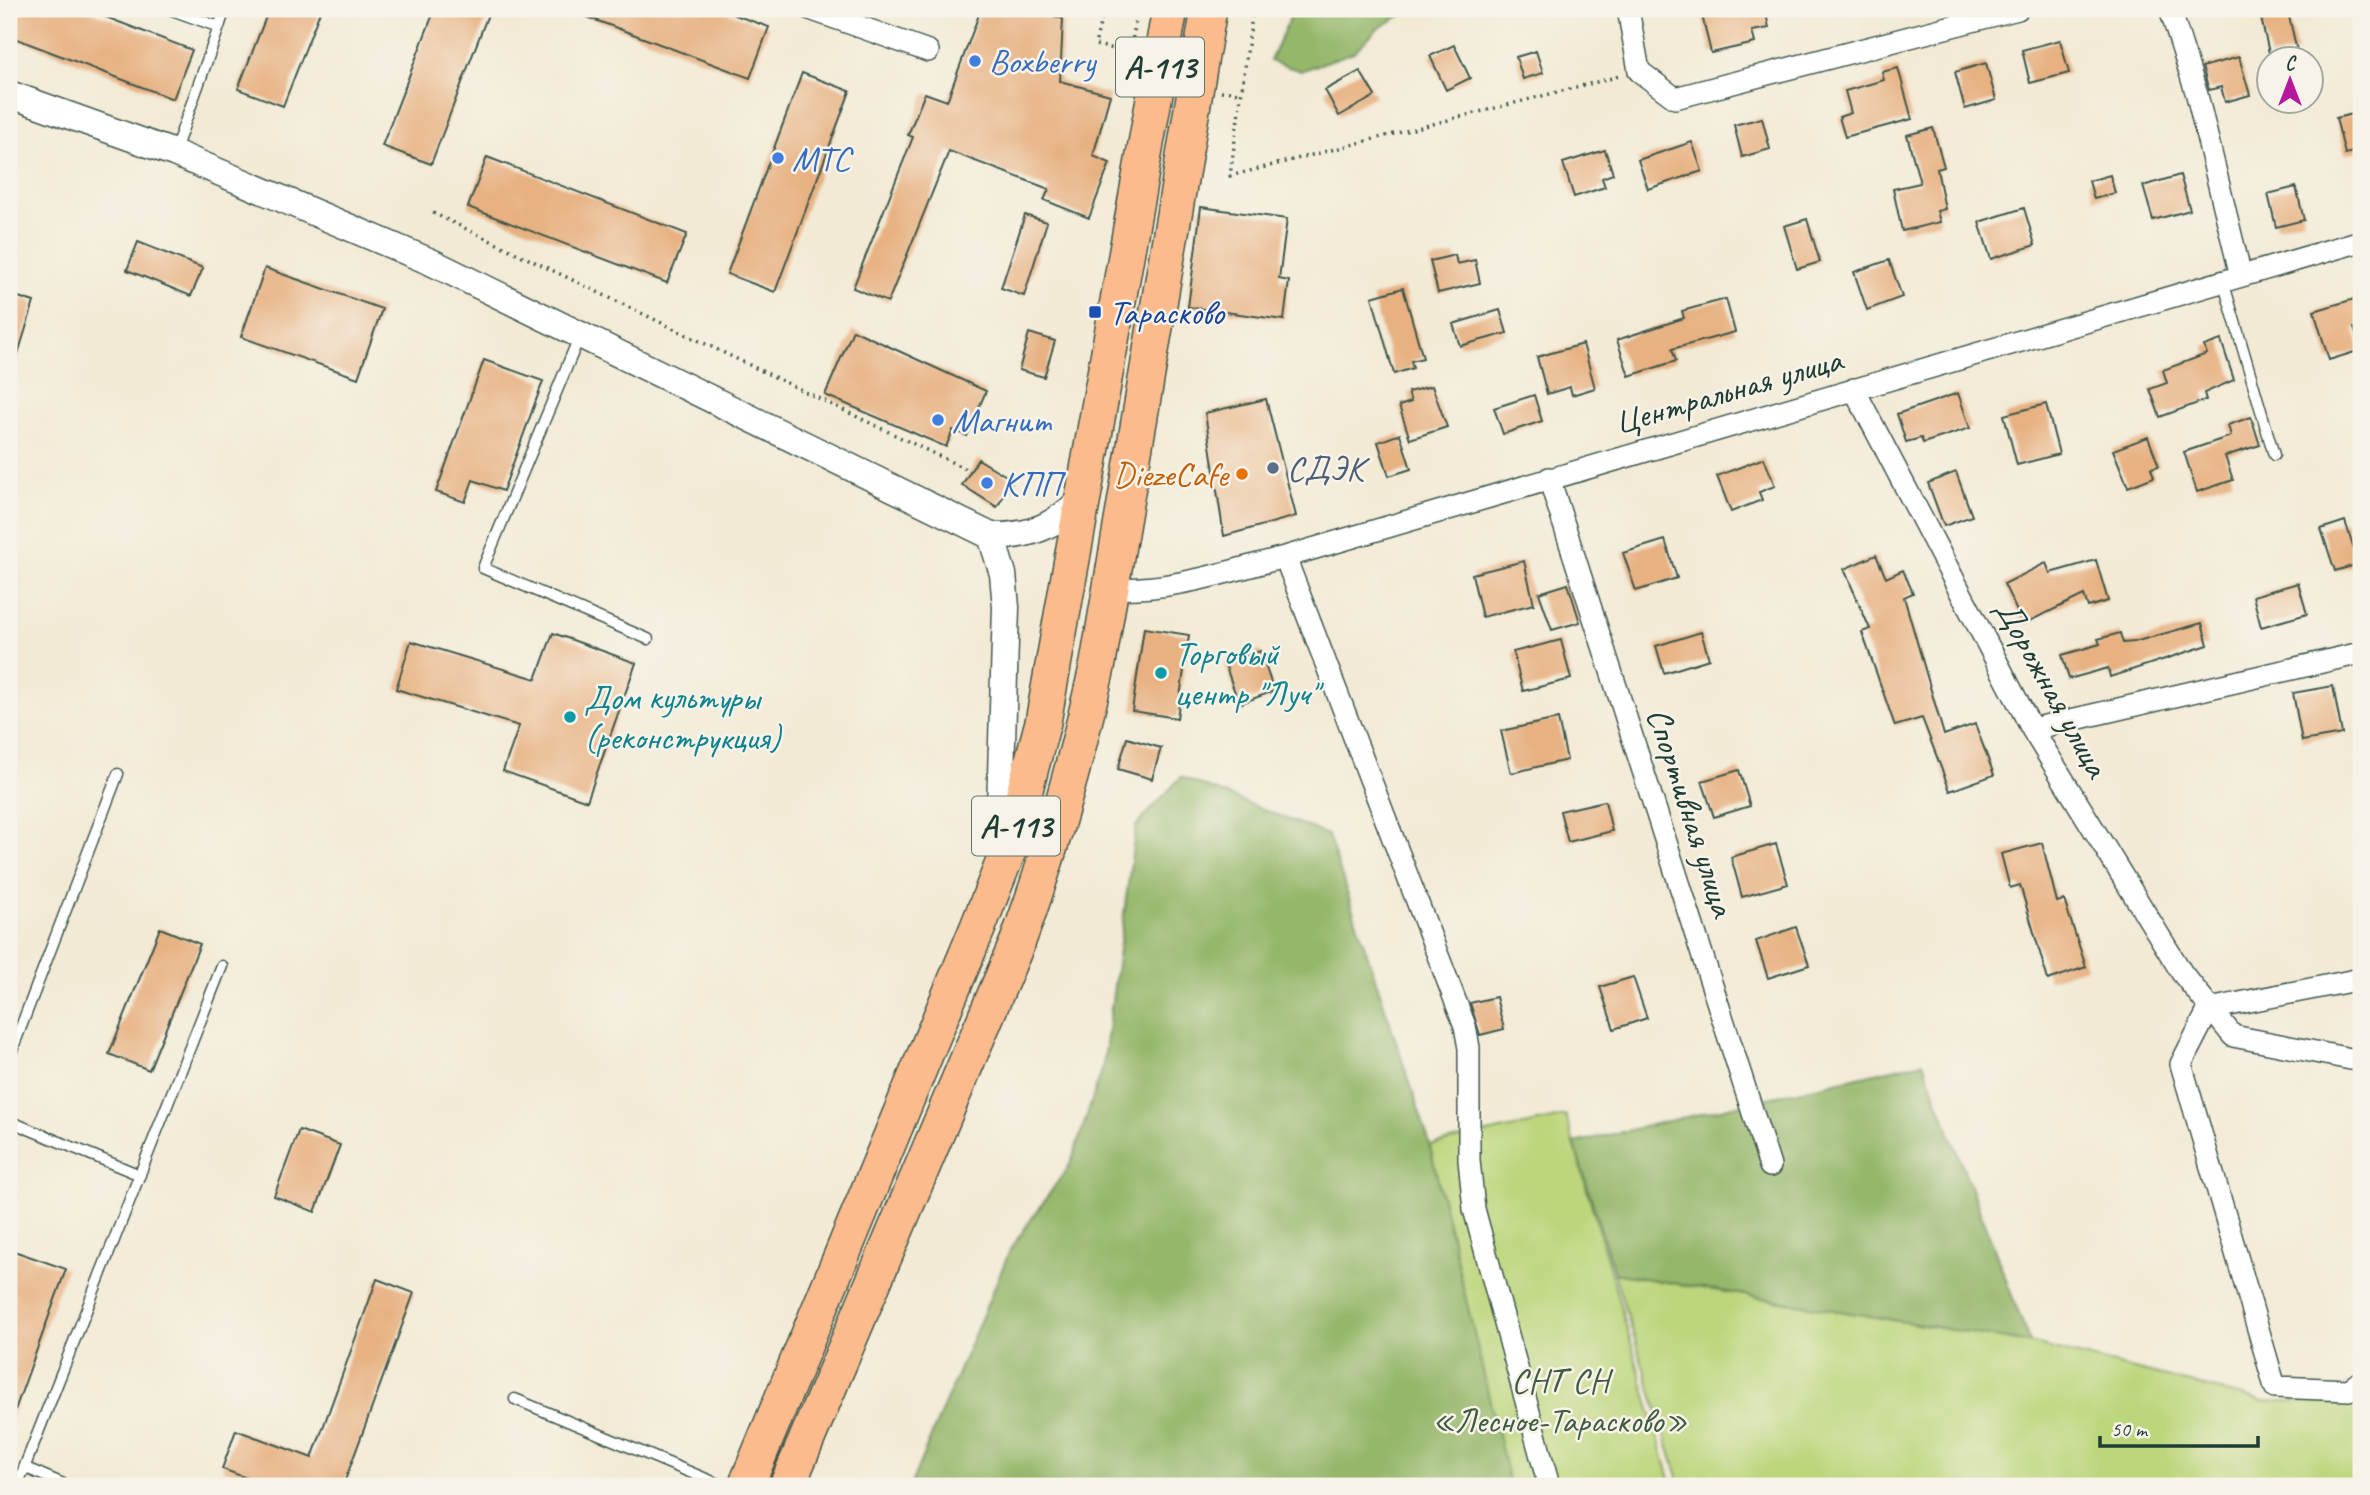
<svg xmlns="http://www.w3.org/2000/svg" width="2370" height="1495" viewBox="0 0 2370 1495" font-family="Caveat,sans-serif">
  <style>
    .green { fill: #bcd67b; stroke: #6e8a58; stroke-width: 2 }
    .forest { fill: #95b76b; stroke: #5a7a50; stroke-width: 2 }
    .building { fill: #e7b181 }
    .lines { fill: none; stroke-linecap: round; stroke-linejoin: round }
    .service-casing { stroke: #3f574c; stroke-width: 13 }
    .minor-casing { stroke: #3f574c; stroke-width: 24 }
    .tertiary-casing { stroke: #3f574c; stroke-width: 29 }
    .trunk-casing { stroke: #3f574c; stroke-width: 38 }
    .path { stroke: #3f574c; stroke-width: 3.5; stroke-dasharray: 2 5; stroke-linecap: butt }
    .service { stroke: #fff; stroke-width: 10 }
    .minor { stroke: #fff; stroke-width: 21 }
    .tertiary { stroke: #fff; stroke-width: 26 }
    .trunk { stroke: #fbbb8c; stroke-width: 35 }
    .shop-dot { fill: #3f7fe0; stroke: #f7f3e8; stroke-width: 2.5 }
    .transit-dot { fill: #1a4fb4; stroke: #f7f3e8; stroke-width: 2.5 }
    .service-dot { fill: #5c6f8a; stroke: #f7f3e8; stroke-width: 2.5 }
    .food-dot { fill: #e8710a; stroke: #f7f3e8; stroke-width: 2.5 }
    .culture-dot { fill: #0f9aa8; stroke: #f7f3e8; stroke-width: 2.5 }
    .labels { text-anchor: middle; dominant-baseline: central; stroke-width: 5; stroke-linejoin: round; paint-order: stroke }
    .shield { fill: #f7f3e8; stroke: #60746a; stroke-width: 2 }
    .shield-label { font-size: 33px; font-weight: bold; fill: #1f3d34 }
    .shop-label { font-size: 35px; fill: #366cbe; stroke: #f7f3e8; text-anchor: start }
    .transit-label { font-size: 35px; fill: #164399; stroke: #f7f3e8; text-anchor: start }
    .street-label { font-size: 35px; fill: #1f3d34; stroke: #f7f3e8 }
    .service-label { font-size: 35px; fill: #4e5e75; stroke: #f7f3e8; text-anchor: start }
    .food-label { font-size: 35px; fill: #c56008; stroke: #f7f3e8; text-anchor: end }
    .culture-label { font-size: 35px; fill: #0d838f; stroke: #f7f3e8; text-anchor: start }
    .park-label { font-size: 35px; fill: #3e5c42; stroke: #f7f3e8 }
  </style>
  <rect width="100%" height="100%" fill="#f7f3e8"/>
  <filter id="ink" filterUnits="userSpaceOnUse"><feTurbulence type="fractalNoise" baseFrequency=".0143" numOctaves="2"/><feDisplacementMap in="SourceGraphic" scale="14" xChannelSelector="R" yChannelSelector="G"/><feConvolveMatrix kernelMatrix="1 2 1 2 8 2 1 2 1" color-interpolation-filters="sRGB"/></filter>
  <filter id="wash" filterUnits="userSpaceOnUse"><feTurbulence type="fractalNoise" baseFrequency=".00686" numOctaves="4" result="noise"/><feDisplacementMap in="SourceGraphic" scale="28" xChannelSelector="R" yChannelSelector="G"/><feGaussianBlur stdDeviation="1.57" result="paint"/><feColorMatrix in="noise" values="0 0 0 0 0 0 0 0 0 0 0 0 0 0 0 0 0 1.4 0 .05"/><feComposite in="paint" operator="in"/></filter>
  <g filter="url(#wash)">
    <rect width="100%" height="100%" fill="#f2ead5"/>
    <path class="green" d="M1566,1116L1672,1486H1494L1418,1148Z
      M1614,1273L2030,1343L2262,1401L2361,1403V1486H1681Z"/>
    <path class="forest" d="M1294,9H1413L1377,29L1354,52L1301,71L1270,61Z
      M1181,777L1328,835L1428,1138L1510,1486H910L1011,1248L1071,1163L1103,1067L1136,826Z
      M1923,1062L2030,1343L1614,1273L1574,1143Z"/>
    <g id="blocks">
      <path class="building" d="M9,9H85L192,50L173,99L9,36Z
        M269,9H321L283,106L238,89Z
        M435,9H490L431,164L382,146Z
        M566,9H718L769,27L750,78Z
        M981,9H1034L1063,19L1060,81L1110,95L1093,156L1110,163L1089,218L1044,200L1049,189L949,151L888,302L853,288L913,137L908,135L925,93L947,101Z
        M1711,9H1765L1769,28L1752,31L1755,43L1711,53L1701,11Z
        M2288,12L2297,51L2270,57L2261,18Z
        M2060,40L2069,73L2030,83L2022,50Z
        M1454,45L1470,78L1446,90L1430,56Z
        M1536,51L1543,73L1523,79L1516,57Z
        M2239,57L2250,95L2225,102L2221,87L2209,90L2202,67Z
        M1986,63L1996,100L1965,109L1955,72Z
        M1898,68L1912,119L1845,137L1839,117L1851,113L1845,91L1884,80L1882,72Z
        M1360,71L1375,96L1339,116L1325,90Z
        M802,73L850,91L775,292L727,274Z
        M2361,112V150L2345,154L2336,118Z
        M1762,118L1770,149L1742,157L1734,125Z
        M1933,128L1944,167L1937,169L1945,209L1937,211L1940,222L1902,231L1893,189L1920,183L1907,135Z
        M1692,142L1702,171L1648,189L1638,160Z
        M1605,150L1613,174L1602,178L1605,187L1574,197L1563,163Z
        M487,157L687,234L667,283L468,207Z
        M2110,175L2115,193L2094,199L2089,181Z
        M2180,175L2190,210L2153,220L2143,186Z
        M2296,187L2304,220L2276,227L2268,194Z
        M1201,207L1287,219L1279,279L1289,281L1284,320L1188,307Z
        M2024,208L2035,245L1991,259L1979,222Z
        M1025,215L1047,222L1024,296L1001,288Z
        M1807,219L1820,262L1797,269L1784,226Z
        M138,242L203,268L191,296L127,270Z
        M1455,255L1457,264L1475,260L1480,283L1438,293L1430,261Z
        M1889,260L1902,297L1867,310L1854,272Z
        M265,268L382,309L358,378L241,337Z
        M1403,288L1423,358L1411,361L1413,368L1394,374L1372,297Z
        M9,294L34,302L13,370L9,369Z
        M2361,297V325L2354,328L2361,350L2329,360L2314,311Z
        M1726,299L1735,332L1672,349L1676,361L1629,376L1617,340L1684,318L1682,311Z
        M1500,310L1507,333L1460,346L1453,324Z
        M853,330L986,391L967,436L953,430L946,447L825,395Z
        M1029,333L1055,341L1044,377L1019,370Z
        M2221,340L2234,380L2204,393L2206,400L2160,417L2150,389L2167,383L2163,370L2207,354L2204,346Z
        M1583,344L1595,388L1572,395L1570,387L1547,394L1537,357Z
        M484,360L543,381L503,491L473,480L465,502L436,492Z
        M1432,386L1447,427L1410,439L1399,406L1411,402L1408,392Z
        M1958,393L1970,428L1923,443L1921,438L1906,442L1897,414Z
        M1534,395L1542,421L1503,434L1494,408Z
        M1266,399L1296,516L1224,536L1205,413Z
        M2046,404L2059,454L2017,465L2004,415Z
        M2251,417L2260,445L2225,456L2233,480L2197,492L2184,452L2231,436L2228,425Z
        M1400,434L1411,469L1389,476L1378,442Z
        M2148,437L2159,466L2151,468L2154,477L2128,487L2113,450Z
        M1764,458L1775,486L1759,492L1762,500L1731,512L1717,476Z
        M978,459L1013,480L997,507L962,485Z
        M1956,472L1972,516L1944,526L1928,483Z
        M2345,521L2359,564L2335,571L2321,529Z
        M1665,540L1677,578L1636,591L1623,553Z
        M1876,555L1886,578L1903,570L1913,593L1904,597L1944,735L1975,724L1994,775L1950,791L1922,718L1895,726L1862,632L1870,629L1844,569Z
        M2096,560L2108,601L2088,607L2084,595L2023,624L2004,584L2046,563L2050,573Z
        M1524,561L1534,604L1482,617L1472,574Z
        M2298,583L2307,614L2261,627L2253,596Z
        M1568,584L1580,622L1552,630L1539,593Z
        M2202,623L2208,645L2110,677L2108,668L2069,679L2062,655L2100,644L2098,639L2120,633L2123,643L2134,642Z
        M1144,628L1189,635L1177,718L1132,711Z
        M1701,632L1709,659L1664,673L1656,646Z
        M553,633L636,663L587,801L503,771L519,726L396,689L411,641L536,679Z
        M1561,640L1571,679L1523,691L1513,652Z
        M1260,651L1274,691L1239,704L1225,664Z
        M2333,686L2342,734L2302,741L2293,693Z
        M1558,719L1567,760L1511,773L1501,731Z
        M1127,738L1161,748L1152,779L1118,769Z
        M1739,770L1750,806L1714,817L1702,781Z
        M1605,801L1612,831L1568,842L1560,811Z
        M2042,843L2057,902L2064,900L2086,967L2048,980L2020,885L2010,888L2001,854Z
        M1776,844L1788,884L1742,897L1731,857Z
        M1796,927L1809,965L1768,978L1756,941Z
        M160,928L200,944L149,1070L109,1054Z
        M1633,977L1647,1018L1614,1029L1600,987Z
        M1496,997L1504,1029L1480,1035L1470,1003Z
        M299,1130L340,1145L315,1212L274,1196Z
        M14,1251L66,1269L11,1421L9,1264Z
        M377,1279L414,1293L343,1486H269L222,1469L236,1430L312,1458Z"/>
    </g>
  </g>
  <g filter="url(#ink)">
    <use href="#blocks" fill-opacity="0" stroke="#3f574c" stroke-width="2"/>
    <g class="lines">
      <defs>
        <path id="service" d="M169,9L219,27L225,9
          M174,153L219,27
          M2223,281L2274,455
          M580,335L483,568L648,639
          M9,1058L118,774
          M9,1121L140,1175
          M515,1399L723,1486
          M26,1468L68,1486
          M17,1486L222,966"/>
        <path id="minor" d="M810,9L928,51
          M1628,9L1639,71L1675,98L2018,9
          M2170,9L2197,95L2241,276
          M1854,389L2032,729L2182,973L2233,1036L2361,1061
          M1549,478L1770,1166
          M1285,557L1465,1026L1469,1048V1160L1474,1209L1549,1486
          M1111,588C1169,592 1228,571 1285,557L2361,241
          M2032,729L2361,653
          M2209,1009L2181,1064L2275,1387L2349,1390L2361,1381
          M2209,1009L2361,979"/>
        <path id="tertiary" d="M9,94L174,153L431,262L991,536C1030,537 1056,526 1082,498
          M991,536L1003,574L1006,607L999,843"/>
        <path id="trunk" d="M746,1486L978,927L1010,846L1043,722L1170,9
          M787,1486L1018,941C1052,849 1077,758 1098,663L1209,9"/>
      </defs>
      <use href="#service" class="service-casing"/>
      <use href="#minor" class="minor-casing"/>
      <use href="#tertiary" class="tertiary-casing"/>
      <use href="#trunk" class="trunk-casing"/>
      <path class="path" d="M1090,9L1103,11L1095,45L1130,52L1138,9
        M1253,9L1230,176L1620,76
        M1221,91L1240,93
        M433,213L970,471"/>
      <use href="#service" class="service"/>
      <use href="#minor" class="minor"/>
      <use href="#tertiary" class="tertiary"/>
      <use href="#trunk" class="trunk"/>
    </g>
  </g>
  <g class="shop-dot">
    <circle cx="975" cy="61" r="7"/>
    <circle cx="778" cy="158" r="7"/>
    <circle cx="938" cy="420" r="7"/>
    <circle cx="987" cy="483" r="7"/>
  </g>
  <rect class="transit-dot" x="1088" y="305" width="14" height="14" rx="3.5"/>
  <circle class="service-dot" cx="1273" cy="468" r="7"/>
  <circle class="food-dot" cx="1242" cy="474" r="7"/>
  <g class="culture-dot">
    <circle cx="1161" cy="673" r="7"/>
    <circle cx="570" cy="717" r="7"/>
  </g>
  <g class="labels">
    <g class="shield">
      <rect x="1116" y="37.5" width="88" height="59" rx="5"/>
      <rect x="972" y="796.5" width="88" height="59" rx="5"/>
    </g>
    <g class="shield-label">
      <text x="1160" y="67">А-113</text>
      <text x="1016" y="826">А-113</text>
    </g>
    <g class="shop-label">
      <text x="989" y="61">Boxberry</text>
      <text x="792" y="158">МТС</text>
      <text x="952" y="420">Магнит</text>
      <text x="1001" y="483">КПП</text>
    </g>
    <g class="transit-label">
      <text x="1109" y="312">Тарасково</text>
    </g>
    <g class="street-label">
      <text transform="translate(1728 391) rotate(-16)">Центральная улица</text>
      <text transform="translate(2052 688) rotate(61)">Дорожная улица</text>
      <text transform="translate(1691 812) rotate(72)">Спортивная улица</text>
    </g>
    <g class="service-label">
      <text x="1287" y="468">СДЭК</text>
    </g>
    <g class="food-label">
      <text x="1228" y="474">DiezeCafe</text>
    </g>
    <g class="culture-label">
      <text x="1175" y="653">Торговый<tspan x="1175" dy="40">центр "Луч"</tspan></text>
      <text x="584" y="697">Дом культуры<tspan x="584" dy="40">(реконструкция)</tspan></text>
    </g>
    <g class="park-label">
      <text x="1560" y="1380">СНТ СН<tspan x="1560" dy="40">«Лесное-Тарасково»</tspan></text>
    </g>
  </g>
  <rect width="2370" height="1495" fill="none" stroke="#f7f3e8" stroke-width="35"/>
  <g transform="translate(2290 80)"><circle r="33" fill="#f7f3e8" stroke="#a1aaa0" stroke-width="2"/>
  <path d="M0-5L12 26L0 18L-12 26Z" fill="#b5179e"/>
  <text y="-10" font-size="19" font-weight="bold" text-anchor="middle" fill="#1f3d34">С</text>
  </g>
  <path d="M2100 1436v10h158v-10" fill="none" stroke="#1f3d34" stroke-width="3.5"/>
  <text x="2111" y="1436" font-size="21" fill="#1f3d34" stroke="#f7f3e8" stroke-width="5" paint-order="stroke">50 m</text>
</svg>
